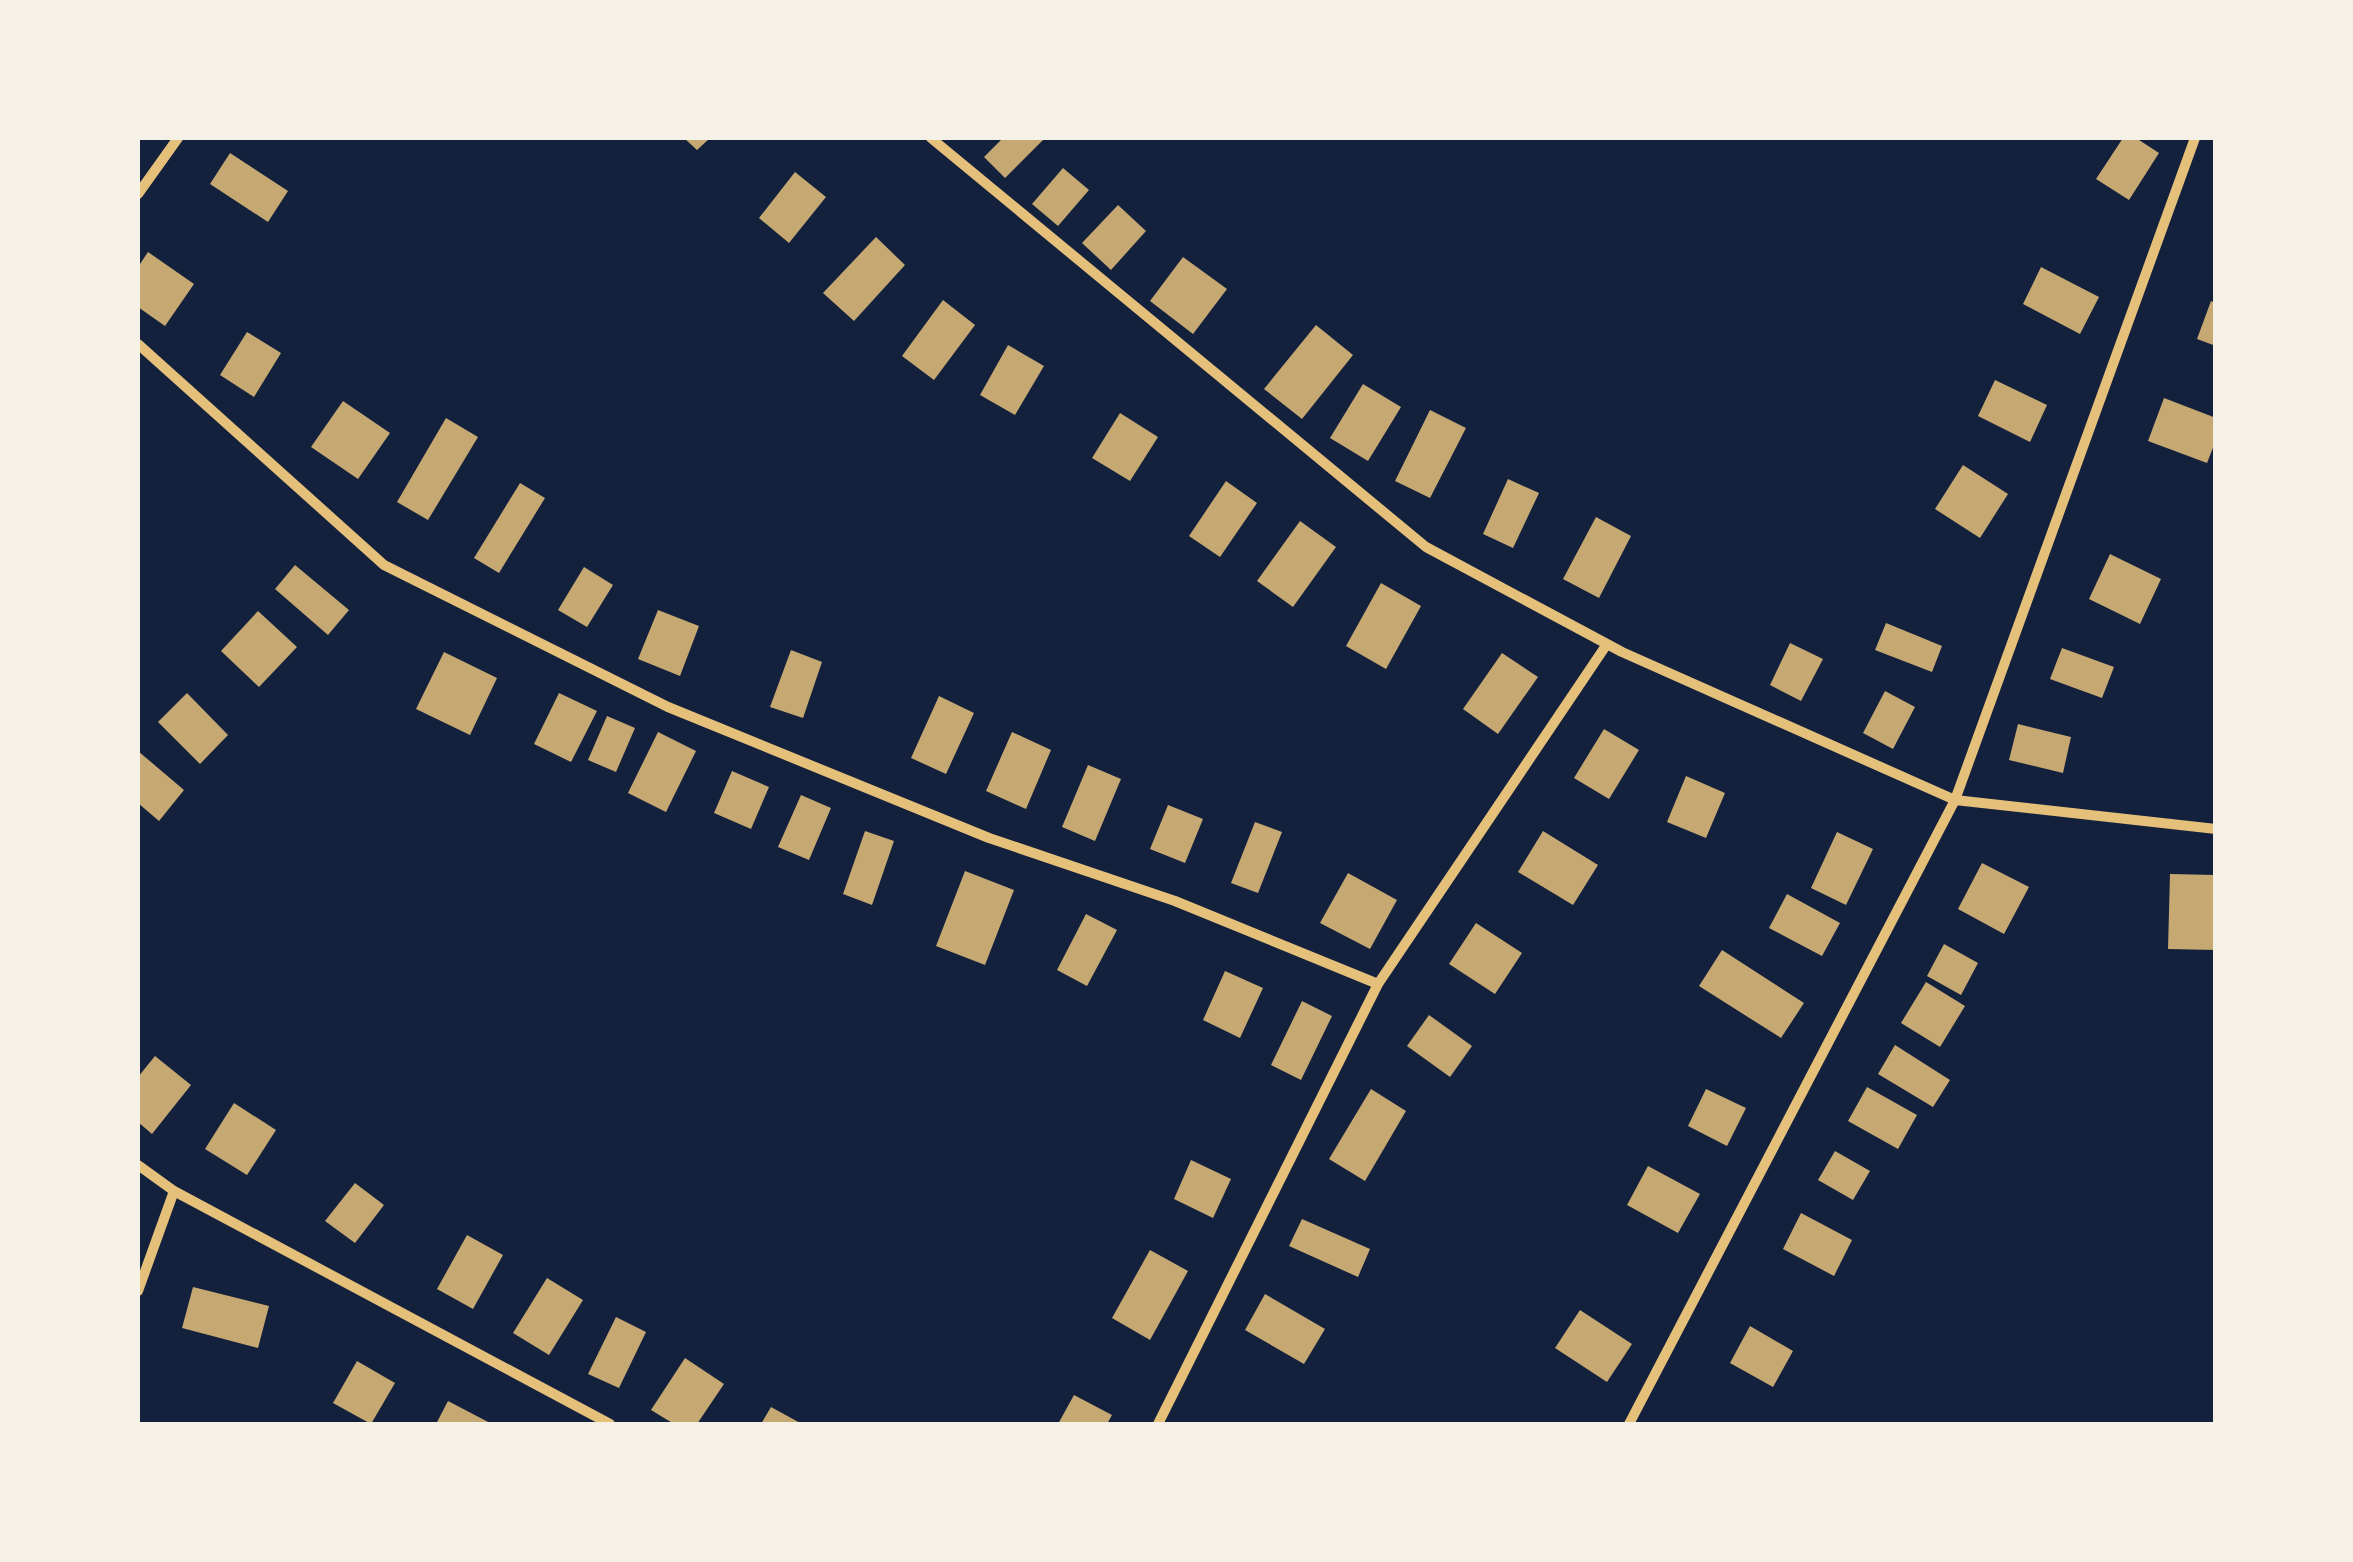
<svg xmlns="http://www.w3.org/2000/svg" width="2353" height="1562" viewBox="0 0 2353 1562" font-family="'Open Sans',sans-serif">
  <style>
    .building { fill: #c6a872 }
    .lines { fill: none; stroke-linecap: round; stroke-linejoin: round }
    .minor { stroke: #e5c07b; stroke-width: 10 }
  </style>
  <rect width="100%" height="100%" fill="#14213d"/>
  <path class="building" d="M684,138H710L697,150Z
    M1003,138H1045L1005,178L984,157Z
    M2123,138H2136L2159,153L2129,200L2096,179Z
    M230,153L288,191L268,222L210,184Z
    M1063,168L1089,190L1058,226L1032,204Z
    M795,172L826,197L789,243L759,218Z
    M1118,205L1146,231L1111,270L1082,243Z
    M876,237L905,265L854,321L823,293Z
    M148,252L194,284L165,326L138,307V267Z
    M1183,257L1227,289L1193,334L1150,301Z
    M2041,267L2099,297L2080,334L2023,304Z
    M943,300L975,325L934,380L902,356Z
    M2211,301L2216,303V346L2197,339Z
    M1316,325L1353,355L1302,419L1264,389Z
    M247,332L281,353L254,397L220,375Z
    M1008,345L1044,366L1015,415L980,395Z
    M1995,380L2047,405L2030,442L1978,416Z
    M1363,384L1401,407L1368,461L1330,438Z
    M2164,398L2216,418V440L2207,463L2148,441Z
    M343,401L390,433L358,479L311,447Z
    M1430,410L1466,428L1430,498L1395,481Z
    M1120,413L1158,437L1130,481L1092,458Z
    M446,418L478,437L428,520L397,502Z
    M1963,465L2008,494L1980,538L1935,509Z
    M1508,479L1539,493L1513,548L1483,534Z
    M1226,481L1257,503L1220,557L1189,536Z
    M520,483L545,498L499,573L474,558Z
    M1596,517L1631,536L1599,598L1563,579Z
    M1300,521L1336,547L1293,607L1257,581Z
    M2110,554L2161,579L2140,624L2089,599Z
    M295,565L349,610L328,635L275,589Z
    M584,567L613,585L587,627L558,610Z
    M1381,583L1421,606L1386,669L1346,646Z
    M658,610L699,626L680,676L638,659Z
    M258,611L297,647L259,687L221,651Z
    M1886,623L1942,646L1932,672L1875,650Z
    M1790,643L1823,659L1801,701L1770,685Z
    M2062,648L2114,667L2102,698L2050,679Z
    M791,650L822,662L803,718L770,707Z
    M444,652L497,678L470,735L416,709Z
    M1502,653L1538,677L1498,734L1463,709Z
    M1885,691L1915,707L1893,749L1863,733Z
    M187,693L228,735L200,764L158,722Z
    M559,693L597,711L571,762L534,744Z
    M939,696L974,713L946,774L911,758Z
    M607,716L635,728L616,772L588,760Z
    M2018,724L2071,737L2063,773L2009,760Z
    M1604,729L1639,750L1609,799L1574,778Z
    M658,732L696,751L666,812L628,793Z
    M1012,732L1051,750L1026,809L986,791Z
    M138,751L184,790L159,821L138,803Z
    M1088,765L1121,779L1095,841L1062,827Z
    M732,771L769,787L751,829L714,813Z
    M1686,776L1725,793L1706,838L1667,822Z
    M801,795L831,808L809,860L778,847Z
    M1168,805L1203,819L1185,863L1150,849Z
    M1255,822L1282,832L1258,893L1231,883Z
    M865,831L894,841L872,905L843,894Z
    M1543,831L1598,865L1573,905L1518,872Z
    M1837,832L1873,849L1846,905L1811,888Z
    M1982,863L2029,887L2004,934L1958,909Z
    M965,871L1014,890L985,965L936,946Z
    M1348,873L1397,900L1370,949L1320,923Z
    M2170,874L2216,875V950L2168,949Z
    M1787,894L1840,923L1822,956L1769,928Z
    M1086,914L1117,930L1087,986L1057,970Z
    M1476,923L1522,953L1495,994L1449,964Z
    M1944,944L1978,963L1961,995L1927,976Z
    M1722,950L1804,1003L1781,1038L1699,986Z
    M1225,971L1263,988L1240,1038L1203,1020Z
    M1926,982L1965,1006L1940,1047L1901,1023Z
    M1302,1001L1332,1016L1301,1080L1271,1065Z
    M1429,1015L1472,1046L1450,1077L1407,1046Z
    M1895,1045L1950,1080L1933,1107L1878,1074Z
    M155,1056L191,1085L152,1134L138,1122V1077Z
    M1867,1087L1917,1115L1898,1149L1848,1121Z
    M1371,1089L1406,1111L1365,1181L1329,1159Z
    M1706,1089L1746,1108L1727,1146L1688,1126Z
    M234,1103L276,1130L247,1175L205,1149Z
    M1835,1151L1870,1171L1853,1200L1818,1180Z
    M1191,1160L1231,1179L1213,1218L1174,1199Z
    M1648,1166L1700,1194L1678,1233L1627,1205Z
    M355,1183L384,1205L355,1243L325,1221Z
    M1801,1213L1852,1240L1834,1276L1783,1249Z
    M1302,1219L1370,1249L1358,1277L1289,1246Z
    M467,1235L503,1255L473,1309L437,1289Z
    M1150,1250L1188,1271L1150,1340L1112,1318Z
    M547,1278L583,1300L549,1355L513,1333Z
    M193,1287L269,1306L258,1348L182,1328Z
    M1265,1294L1325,1329L1304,1364L1245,1330Z
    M1580,1310L1632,1344L1607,1382L1555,1348Z
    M616,1317L646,1332L619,1388L588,1374Z
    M1750,1326L1793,1351L1773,1387L1730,1363Z
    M685,1358L724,1384L697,1424H674L651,1410Z
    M357,1361L395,1383L371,1424L333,1403Z
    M1074,1395L1112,1415L1107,1424H1058Z
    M448,1401L492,1424H436Z
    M771,1407L802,1424H761Z"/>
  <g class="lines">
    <path class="minor" d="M931,138L1426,547L1622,652L1955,800L2216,829
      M138,194L178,138
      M138,344L384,565L668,707L989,838L1175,901L1378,984
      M138,1165L174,1191L610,1424
      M138,1291L174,1191
      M1158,1424L1378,984L1607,644
      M1629,1424L1955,800L2195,138"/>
  </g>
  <rect width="2353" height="1562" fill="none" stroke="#f6f1e7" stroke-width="280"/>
</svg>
